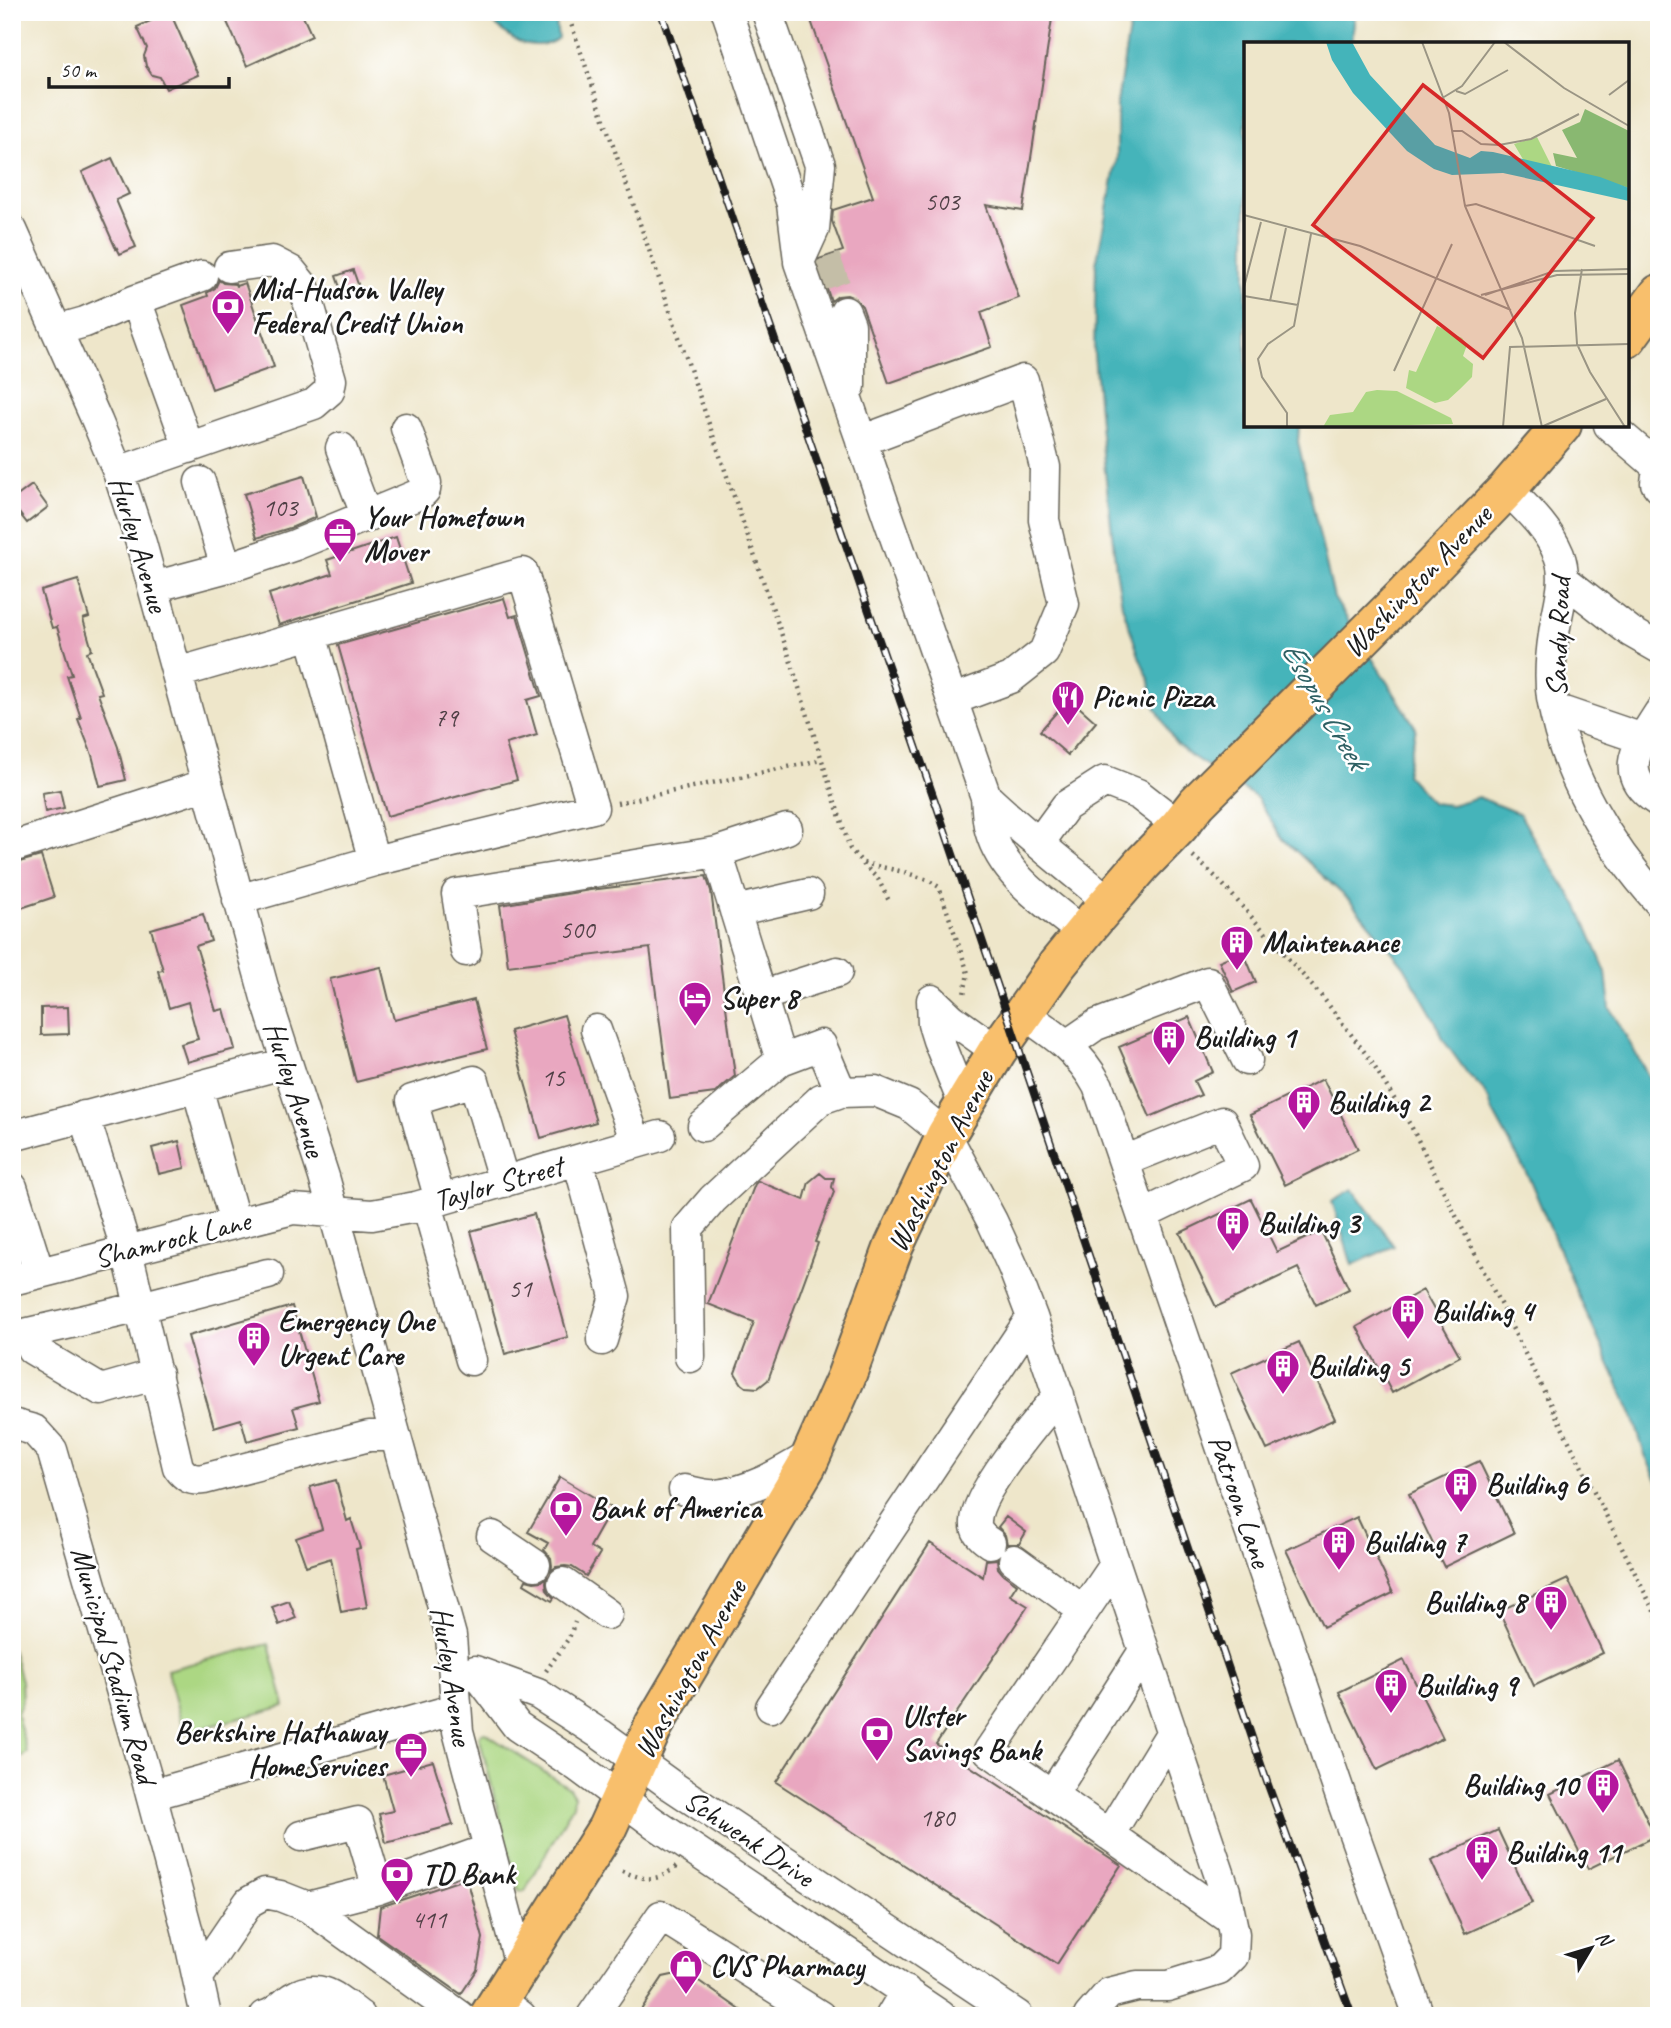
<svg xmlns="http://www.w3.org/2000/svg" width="1671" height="2028" viewBox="0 0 1671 2028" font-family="Caveat,sans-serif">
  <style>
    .green { fill: #acd783; stroke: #647a50; stroke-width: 2 }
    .water { fill: #44b4ba; stroke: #30686b; stroke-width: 2 }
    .building { fill: #e9a7c0 }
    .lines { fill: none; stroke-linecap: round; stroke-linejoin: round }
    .minor-tunnel { stroke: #c4bea7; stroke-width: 30; stroke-dasharray: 30 15; stroke-linecap: butt }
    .minor-casing { stroke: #666359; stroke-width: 33 }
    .major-casing { stroke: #666359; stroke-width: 42 }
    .path { stroke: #666359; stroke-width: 4.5; stroke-dasharray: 2 5; stroke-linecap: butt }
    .minor { stroke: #fff; stroke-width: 30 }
    .major { stroke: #f8bf6c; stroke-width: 38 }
    .rail-casing { stroke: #1c1c1c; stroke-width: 8 }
    .rail { stroke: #fff; stroke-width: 5; stroke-dasharray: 16; stroke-linecap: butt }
    .labels { text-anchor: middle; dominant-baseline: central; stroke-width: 5; stroke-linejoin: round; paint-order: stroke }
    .number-label { font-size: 26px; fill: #4f3f45 }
    .poi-label { font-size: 30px; font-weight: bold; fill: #1c1c1c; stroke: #fff; text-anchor: start }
    .street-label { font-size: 30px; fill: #1c1c1c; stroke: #fff }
    .water-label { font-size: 32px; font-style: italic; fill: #2e6063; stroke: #fff }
    .inset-road { fill: none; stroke: #9a9584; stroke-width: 2 }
    .view { fill: #d62828; fill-opacity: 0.15; stroke: #d62828; stroke-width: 3.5 }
    .inset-edge { fill: none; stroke: #1c1c1c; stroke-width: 3.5 }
  </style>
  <rect width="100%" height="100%" fill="#fff"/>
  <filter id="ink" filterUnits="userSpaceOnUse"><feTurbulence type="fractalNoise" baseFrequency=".0143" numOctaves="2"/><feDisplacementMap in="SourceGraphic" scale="14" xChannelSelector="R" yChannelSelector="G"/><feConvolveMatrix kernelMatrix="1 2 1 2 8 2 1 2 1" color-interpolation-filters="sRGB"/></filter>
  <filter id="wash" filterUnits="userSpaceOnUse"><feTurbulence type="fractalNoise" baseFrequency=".00686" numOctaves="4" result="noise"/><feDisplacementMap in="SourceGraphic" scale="28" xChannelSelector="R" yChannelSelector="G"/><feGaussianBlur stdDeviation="1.57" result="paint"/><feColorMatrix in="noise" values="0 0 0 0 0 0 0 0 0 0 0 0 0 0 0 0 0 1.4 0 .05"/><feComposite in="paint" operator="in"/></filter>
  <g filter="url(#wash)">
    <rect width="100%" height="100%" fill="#eee6ca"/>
    <path class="green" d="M269,1644L285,1706L184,1733L167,1670Z
      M12,1649L21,1681L22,1700L17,1714L27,1753L12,1762Z
      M482,1733H485L569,1788L574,1796L573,1805L525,1891H521L518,1889L479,1736Z"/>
    <path class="water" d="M480,12H551L556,21L558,38C549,47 527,47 516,40C503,33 492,21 480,12Z
      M1134,12H1355L1352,44H1246V425H1299L1298,442L1334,598L1416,728L1406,774L1432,803L1451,805L1478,797L1520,814L1538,846L1578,906L1606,972L1610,1008L1659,1095V1484L1645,1456L1633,1416L1575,1288L1530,1180L1493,1112L1489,1100L1481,1087L1468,1074L1444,1041L1435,1020L1404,966L1351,902L1281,837L1257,798L1190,755L1174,741L1153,703L1150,681L1140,659L1122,605L1116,569L1101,435L1094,354L1096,264L1117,159V103L1128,35Z
      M1353,1189L1394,1246L1352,1265L1332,1201Z"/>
    <g id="blocks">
      <path class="building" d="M170,12L198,75L166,89L160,77L152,75L146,66L144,56L147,48L137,27Z
        M247,12H301L312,36L247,66L227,22Z
        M808,12H1053L1023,211L986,205L1019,298L981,312L992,347L889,383L862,306L855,298L847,295L838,296L831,301L818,263L819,259L843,251L832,221L833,210L873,197Z
        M112,158L129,194L116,200L136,247L120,254L117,248L116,249L82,172Z
        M353,270L359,287L342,293L336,276Z
        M219,280L223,283L235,284L236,286L245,283L274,367L212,389L183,305L208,296L207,293L215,288Z
        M304,476L316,517L293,527L257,538L244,494Z
        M32,485L48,507L27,523L12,504V500Z
        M396,537L411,583L279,625L269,594L332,574L327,560Z
        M78,580L89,617L83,619L92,650L87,652L102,693L98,694L118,747L126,780L100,786L92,755L78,719L81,718L67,676L72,675L57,627L52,628L41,591Z
        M504,598L510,617L517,615L541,696L527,700L537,735L506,744L517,780L387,816L338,645Z
        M1069,698L1096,722L1068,755L1040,731Z
        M60,790L64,808L45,812L42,793Z
        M41,856L54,897L12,911V864Z
        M706,876L711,891L735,1076L715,1093L670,1099L650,948L508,966L500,905L590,890Z
        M203,914L211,941L196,946L216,1011L224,1009L235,1049L187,1062L181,1044L198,1039L188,1002L169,1008L158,971L163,970L151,929Z
        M1243,951L1256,982L1233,992L1219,961Z
        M381,967L394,1020L474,1000L487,1049L356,1082L330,979Z
        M68,1007L69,1034L41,1035V1008Z
        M564,1015L596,1122L541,1138L510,1031Z
        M1189,1017L1213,1072L1194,1081L1201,1095L1150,1117L1119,1047Z
        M1323,1079L1358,1149L1285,1185L1250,1115Z
        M179,1141L185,1168L159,1174L152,1148Z
        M820,1173L826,1178H834L832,1187L834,1192L815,1242L818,1243L768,1380L758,1388L746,1387L742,1384L735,1373L754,1322L708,1304L755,1184L758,1181L804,1200L809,1182Z
        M1251,1199L1277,1252L1321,1231L1349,1289L1316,1305L1298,1268L1216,1307L1180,1233Z
        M534,1214L568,1337L505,1354L471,1231Z
        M1423,1290L1460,1356L1392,1393L1357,1327Z
        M292,1306L319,1401L293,1408L299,1427L247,1441L241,1419L214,1427L188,1336Z
        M1299,1342L1335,1419L1267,1450L1231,1373Z
        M1479,1461L1514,1533L1444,1567L1409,1494Z
        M560,1477L612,1508L590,1547L600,1553L586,1576L572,1567L565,1566L556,1567L551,1571L552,1566L551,1558L544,1550L548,1543L528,1532Z
        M336,1480L347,1521L351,1519L360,1548L356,1549L367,1607L341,1612L331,1558L306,1566L296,1538L322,1529L310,1487Z
        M1006,1517L1026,1532L1019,1544H1007L1005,1535L998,1527Z
        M1357,1517L1393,1593L1323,1627L1286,1550Z
        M930,1543L983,1577L986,1560L997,1559L998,1568L1003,1574L1017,1584L1010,1595L1028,1606L936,1744L1121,1865L1057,1964L776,1782Z
        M547,1577L546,1582L547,1590L554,1598L552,1601L524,1584L526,1580L534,1582L542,1581Z
        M1568,1579L1603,1653L1534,1686L1499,1611Z
        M289,1601L296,1618L279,1625L272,1607Z
        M1404,1660L1443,1738L1377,1770L1339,1692Z
        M1618,1760L1655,1836L1588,1869L1550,1794Z
        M433,1761L453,1825L386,1843L379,1814L393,1811L383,1775Z
        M1498,1830L1532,1903L1465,1934L1431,1861Z
        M467,1878L483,1938L477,1970L461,1994L377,1935L380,1907Z
        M686,1972L749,2016H637L663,1977Z"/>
    </g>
  </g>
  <g filter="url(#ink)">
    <use href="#blocks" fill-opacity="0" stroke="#666359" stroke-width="2"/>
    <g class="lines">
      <path class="minor-tunnel" d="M825,258L845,312"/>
      <defs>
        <path id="minor" d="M727,12L792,204L799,260
          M767,12L820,165L814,229L799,262L986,797C987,808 987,820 990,830C1003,877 1048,904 1083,933
          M12,230L97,421L118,472L141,543L266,998L324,1177L451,1636L458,1731L520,1965
          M136,300L189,448
          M845,312L850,325V386
          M57,330L85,322L136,300L202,276
          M1609,425L1658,467L1656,483L1659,487
          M861,441L1023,380L1045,467L1044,520L1064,604L1044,652L1011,678L952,700
          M341,448L367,517
          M118,472L314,404L329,391L331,380L304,287L291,271L272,261L229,267
          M200,482L226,567
          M1507,489C1527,509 1548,528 1559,555C1569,581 1557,608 1554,634C1551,654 1549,677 1552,697C1564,774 1608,845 1659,902
          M1563,579L1631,632L1659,648
          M153,587L239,564L295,545L422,493L425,490L426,483L406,428
          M311,634L374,861
          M177,673L523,573L593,808L374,861L238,900
          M1555,709L1643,739
          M1659,713C1637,748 1615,774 1659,802
          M986,797C1025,834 1068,867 1109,902
          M1039,843L1066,806L1105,781L1138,794L1179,826
          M12,847L207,784
          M717,852L787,829
          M735,911L808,894
          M466,951L457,894L717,852L781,1060L821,1045L841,1092
          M761,996L837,972
          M932,1000L933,1024L938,1040L964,1105
          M932,1000L952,1019L997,1051
          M1022,1013C1055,1035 1079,1051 1098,1086L1343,1803L1419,2016
          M596,1030L636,1142
          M1067,1045L1096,1025L1208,982L1247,1060
          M197,1087L235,1223
          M84,1116L127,1251L178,1467C185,1477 191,1481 204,1479L369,1436H395
          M703,1126L781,1060
          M12,1136L286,1063
          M578,1160L615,1296L602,1340
          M1124,1161L1222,1122L1243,1166L1142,1215
          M12,1187L39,1273
          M440,1200L412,1100L474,1081L504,1182
          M427,1204L471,1360
          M12,1280L293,1209L372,1215L416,1207L660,1136
          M690,1357L688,1228L713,1199L821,1099L841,1092L875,1091L909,1105L946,1135L992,1221L1013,1267L1032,1317L1225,1891L1234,1934L1233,1956L1219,1970L1168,1986H1137L1109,1993L1089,2016
          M157,1374L101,1390L32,1349L28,1333L141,1307L268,1274
          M12,1424L34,1430L52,1450L146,1776L187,1929L206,2016
          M684,1490C694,1492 706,1496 716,1495C751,1492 782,1472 811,1455
          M492,1536L535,1565
          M990,1543C982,1538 975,1531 976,1522C976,1492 1038,1420 1059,1395
          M1014,1560L1084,1611
          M1115,1565L989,1751L1231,1920
          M563,1583L607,1614
          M475,1671L538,1694L600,1734L672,1786L1018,2016
          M475,1671L517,1726L577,1766L654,1823L941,2016
          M771,1707L1032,1317
          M151,1795L456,1709
          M1052,1795L1144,1651
          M1109,1835L1172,1732
          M301,1836L358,1822L378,1889
          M308,1907L378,1889L489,1849
          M198,1977L249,1902L265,1893L280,1896L308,1907L460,2016
          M499,1999L521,2016
          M265,2016C276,2013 282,2005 292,1998C320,1980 338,2000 360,2016
          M592,2016L661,1916L820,2016
          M891,2016L906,1991"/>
        <path id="major" d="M1627,338L1659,294
          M489,2016L607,1828L654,1725L807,1465L846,1377L894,1246L946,1135L997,1051L1057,965L1097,916L1142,864L1179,826L1197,803L1405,595L1507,489L1562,425"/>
      </defs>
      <use href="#minor" class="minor-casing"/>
      <use href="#major" class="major-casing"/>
      <path class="path" d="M567,12L789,656L850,849L863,863L904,872L928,880L939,887L968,973L964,994
        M617,803L821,760
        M1193,856L1218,879L1324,999L1369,1058L1411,1126L1659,1621
        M863,864L878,879L890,903
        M546,1671L569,1638L575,1622
        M622,1871C644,1880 656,1883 676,1867"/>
      <use href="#minor" class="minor"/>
      <use href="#major" class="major"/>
      <defs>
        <path id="rail" d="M661,12L937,807L1267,1782L1352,2016"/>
      </defs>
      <use href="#rail" class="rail-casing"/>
      <use href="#rail" class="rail"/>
    </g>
  </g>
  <defs>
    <symbol id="bank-pin" viewBox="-11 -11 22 30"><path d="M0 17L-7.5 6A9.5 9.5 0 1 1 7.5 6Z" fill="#b5179e" stroke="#fff"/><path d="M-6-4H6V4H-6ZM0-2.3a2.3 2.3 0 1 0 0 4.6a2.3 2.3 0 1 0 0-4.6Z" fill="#fff"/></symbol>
    <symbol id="office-pin" viewBox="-11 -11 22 30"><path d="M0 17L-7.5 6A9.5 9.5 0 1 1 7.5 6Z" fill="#b5179e" stroke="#fff"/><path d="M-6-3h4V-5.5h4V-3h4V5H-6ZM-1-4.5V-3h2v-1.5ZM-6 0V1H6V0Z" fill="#fff"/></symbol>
    <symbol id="restaurant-pin" viewBox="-11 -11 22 30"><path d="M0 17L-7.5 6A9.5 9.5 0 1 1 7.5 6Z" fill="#b5179e" stroke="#fff"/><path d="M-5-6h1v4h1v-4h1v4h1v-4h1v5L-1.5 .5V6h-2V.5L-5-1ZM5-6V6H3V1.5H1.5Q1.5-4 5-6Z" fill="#fff"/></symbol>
    <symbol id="building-pin" viewBox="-11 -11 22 30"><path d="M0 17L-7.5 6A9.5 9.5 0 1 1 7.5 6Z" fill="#b5179e" stroke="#fff"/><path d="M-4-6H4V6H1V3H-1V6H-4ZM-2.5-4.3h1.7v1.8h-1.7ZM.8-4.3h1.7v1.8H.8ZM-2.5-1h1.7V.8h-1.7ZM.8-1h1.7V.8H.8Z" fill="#fff"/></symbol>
    <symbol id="hotel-pin" viewBox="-11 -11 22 30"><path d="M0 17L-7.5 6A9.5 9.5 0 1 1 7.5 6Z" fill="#b5179e" stroke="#fff"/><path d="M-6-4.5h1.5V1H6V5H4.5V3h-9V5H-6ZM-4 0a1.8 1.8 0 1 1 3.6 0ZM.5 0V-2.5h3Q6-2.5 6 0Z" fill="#fff"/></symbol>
    <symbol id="shop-pin" viewBox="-11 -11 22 30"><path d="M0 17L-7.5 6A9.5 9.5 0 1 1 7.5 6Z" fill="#b5179e" stroke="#fff"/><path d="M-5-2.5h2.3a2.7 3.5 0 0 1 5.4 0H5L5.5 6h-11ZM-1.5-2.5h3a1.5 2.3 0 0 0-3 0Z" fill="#fff"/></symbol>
  </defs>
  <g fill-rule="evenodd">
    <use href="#bank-pin" x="209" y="287" width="38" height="52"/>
    <use href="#office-pin" x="321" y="515" width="38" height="52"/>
    <use href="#restaurant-pin" x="1049" y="678" width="38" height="52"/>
    <use href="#building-pin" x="1218" y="923" width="38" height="52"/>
    <use href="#hotel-pin" x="676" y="979" width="38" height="52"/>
    <use href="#building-pin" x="1150" y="1018" width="38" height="52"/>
    <use href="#building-pin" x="1285" y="1083" width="38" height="52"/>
    <use href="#building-pin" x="1214" y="1204" width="38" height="52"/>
    <use href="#building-pin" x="1389" y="1292" width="38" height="52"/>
    <use href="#building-pin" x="235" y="1319" width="38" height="52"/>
    <use href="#building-pin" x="1264" y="1347" width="38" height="52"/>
    <use href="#building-pin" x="1442" y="1465" width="38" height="52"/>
    <use href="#bank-pin" x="547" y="1489" width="38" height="52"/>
    <use href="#building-pin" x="1320" y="1523" width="38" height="52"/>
    <use href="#building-pin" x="1532" y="1583" width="38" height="52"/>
    <use href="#building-pin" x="1372" y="1666" width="38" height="52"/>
    <use href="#bank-pin" x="858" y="1714" width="38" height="52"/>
    <use href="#office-pin" x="392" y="1730" width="38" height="52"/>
    <use href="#building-pin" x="1584" y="1766" width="38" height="52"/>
    <use href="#building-pin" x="1463" y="1833" width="38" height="52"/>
    <use href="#bank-pin" x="378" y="1855" width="38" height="52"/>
    <use href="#shop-pin" x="667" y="1947" width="38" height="52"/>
  </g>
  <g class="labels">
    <g class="number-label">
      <text x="942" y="201">503</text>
      <text x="280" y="507">103</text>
      <text x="446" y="717">79</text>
      <text x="577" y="929">500</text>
      <text x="553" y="1077">15</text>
      <text x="520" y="1288">51</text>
      <text x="937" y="1817">180</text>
      <text x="429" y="1919">411</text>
    </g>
    <g class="poi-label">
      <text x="252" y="289">Mid-Hudson Valley<tspan x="252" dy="34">Federal Credit Union</tspan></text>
      <text x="364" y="517">Your Hometown<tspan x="364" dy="34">Mover</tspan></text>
      <text x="1092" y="697">Picnic Pizza</text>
      <text x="1262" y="942">Maintenance</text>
      <text x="720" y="998">Super 8</text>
      <text x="1194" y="1037">Building 1</text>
      <text x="1328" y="1102">Building 2</text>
      <text x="1258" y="1223">Building 3</text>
      <text x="1432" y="1311">Building 4</text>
      <text x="278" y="1321">Emergency One<tspan x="278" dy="34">Urgent Care</tspan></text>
      <text x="1308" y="1366">Building 5</text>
      <text x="1486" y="1484">Building 6</text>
      <text x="590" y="1508">Bank of America</text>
      <text x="1364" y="1542">Building 7</text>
      <text x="1526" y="1602" text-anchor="end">Building 8</text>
      <text x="1416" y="1685">Building 9</text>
      <text x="902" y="1716">Ulster<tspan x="902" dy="34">Savings Bank</tspan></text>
      <text x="386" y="1732" text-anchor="end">Berkshire Hathaway<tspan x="386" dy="34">HomeServices</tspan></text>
      <text x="1578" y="1785" text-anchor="end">Building 10</text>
      <text x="1506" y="1852">Building 11</text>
      <text x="422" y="1874">TD Bank</text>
      <text x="710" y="1966">CVS Pharmacy</text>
    </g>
    <g class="street-label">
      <text transform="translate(139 544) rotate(73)">Hurley Avenue</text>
      <text transform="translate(1417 581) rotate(-46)">Washington Avenue</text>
      <text transform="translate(1558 637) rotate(-88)">Sandy Road</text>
      <text transform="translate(295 1089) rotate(72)">Hurley Avenue</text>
      <text transform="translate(940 1161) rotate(-63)">Washington Avenue</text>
      <text transform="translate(498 1183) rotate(-16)">Taylor Street</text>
      <text transform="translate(172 1239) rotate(-14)">Shamrock Lane</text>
      <text transform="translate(1240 1501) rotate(71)">Patroon Lane</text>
      <text transform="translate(114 1665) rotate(74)">Municipal Stadium Road</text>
      <text transform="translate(690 1669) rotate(-61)">Washington Avenue</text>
      <text transform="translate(452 1676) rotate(81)">Hurley Avenue</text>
      <text transform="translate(749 1838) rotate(34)">Schwenk Drive</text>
    </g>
    <g class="water-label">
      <text transform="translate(1325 705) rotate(60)">Esopus Creek</text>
    </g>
  </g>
  <g transform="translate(1244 42)">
    <rect width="385" height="385" fill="#eee6ca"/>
    <path d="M293,95L311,131L284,126L270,102ZM193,284L218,296L223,303L219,314L229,322L228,335L216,347L204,358L191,361L162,346L165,328L172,330ZM133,348L153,349L207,376L209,382L79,385L86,373L109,370L122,350Z" fill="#acd783"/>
    <path d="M341,67L385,89V146L312,124L309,111L333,116L318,88L336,80Z" fill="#89b871"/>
    <path d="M82,0H108L126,33L191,103L226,116L237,109L249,110L356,135L385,146V159L259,131L208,133L190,127L163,109L109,51L88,18Z" fill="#44b4ba"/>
    <path class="inset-road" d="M178,0L205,71L221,164L278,296L298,385M260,0L320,46L385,84M212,49L221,52L264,28M365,53L385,38M200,55L218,44L251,0M209,89H218L237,102L255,103L287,97L335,72M221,164L232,162L351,204M0,173L116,204L267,268M338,227L331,271L333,302L346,330L381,385M0,245L17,180M237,253L313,233L385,232M241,253L310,229L385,227M0,254L54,263M26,259L42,186M150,329L208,202M43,385V371L18,335L14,317L24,302L50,284L67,192M259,385L266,305L385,302M297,385L362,357"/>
    <path class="view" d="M179,43L349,176L239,316L69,183Z"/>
    <rect width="385" height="385" class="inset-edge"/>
  </g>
  <rect width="1671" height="2028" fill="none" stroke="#fff" stroke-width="42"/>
  <g transform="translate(1591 1948) rotate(52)" stroke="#ffffff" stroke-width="5" paint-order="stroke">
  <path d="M0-5L12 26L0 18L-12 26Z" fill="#1c1c1c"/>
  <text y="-10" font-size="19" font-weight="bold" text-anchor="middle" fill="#1c1c1c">N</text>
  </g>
  <path d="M49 77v10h180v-10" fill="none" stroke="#1c1c1c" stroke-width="3.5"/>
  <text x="60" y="77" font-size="21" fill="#1c1c1c" stroke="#ffffff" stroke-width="5" paint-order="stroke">50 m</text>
</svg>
